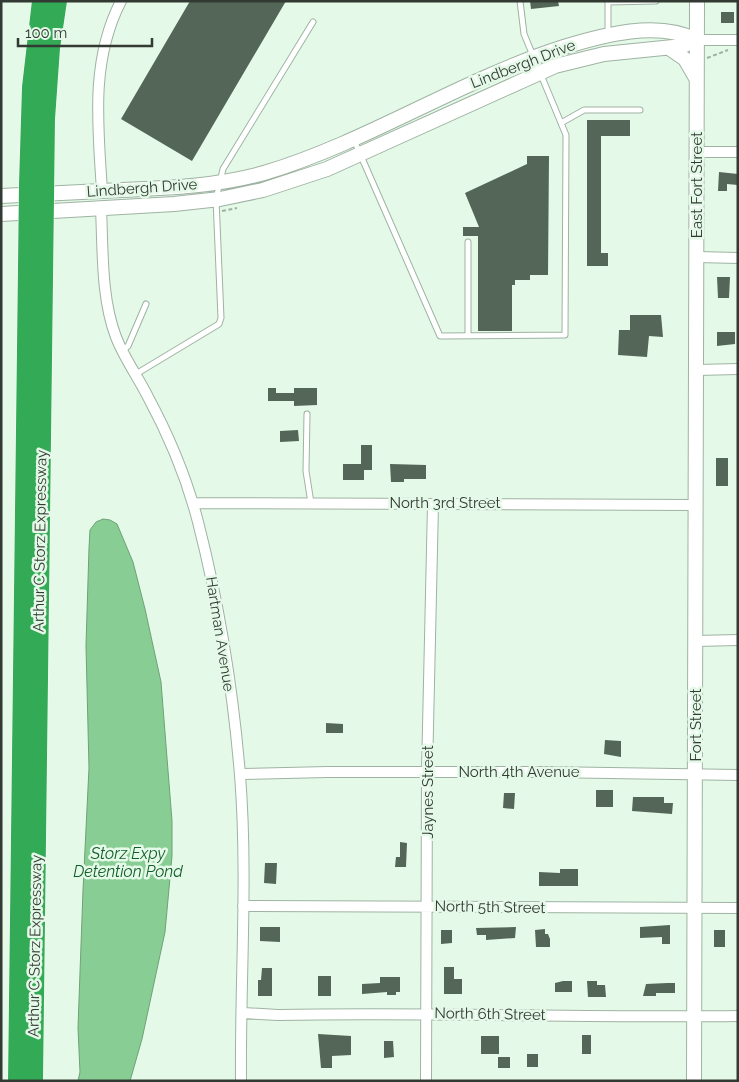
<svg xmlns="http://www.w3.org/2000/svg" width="739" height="1082" viewBox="0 0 739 1082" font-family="Raleway,sans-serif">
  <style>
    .water { fill: #88ce94; stroke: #6ea277 }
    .building { fill: #546657 }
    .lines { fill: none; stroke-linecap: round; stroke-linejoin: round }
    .lane-casing { stroke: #9fb3a2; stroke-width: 7 }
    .street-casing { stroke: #9fb3a2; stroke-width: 12 }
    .secondary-casing { stroke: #9fb3a2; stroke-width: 16 }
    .highway-casing { stroke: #fff; stroke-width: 19 }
    .path { stroke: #a0b1a3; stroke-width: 2; stroke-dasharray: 4 2.5; stroke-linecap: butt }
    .lane { stroke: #fff; stroke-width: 5 }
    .street { stroke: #fff; stroke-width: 10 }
    .secondary { stroke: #fff; stroke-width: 14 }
    .highway { stroke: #3a5; stroke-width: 18 }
    .labels { text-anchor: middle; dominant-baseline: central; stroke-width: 5; stroke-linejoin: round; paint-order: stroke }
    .street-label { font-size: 15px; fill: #323a33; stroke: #e4f9e7 }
    .water-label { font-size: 16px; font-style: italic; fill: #125e2a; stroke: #e4f9e7 }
  </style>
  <rect width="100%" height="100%" fill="#e4f9e7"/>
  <path class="water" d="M103,519L110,520L117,524L133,562L145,609L161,682L172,821V856L165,932L142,1039L130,1081H78L80,1072L78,1028L83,890L89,768L86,646L89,548L90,530L96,522Z"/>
  <path class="building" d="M190,1H286L192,161L121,119Z
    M530,1H558L559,6L531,9Z
    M721,12H734V23H721Z
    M587,120H630V136H601V253H608V266H587Z
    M527,156H549L548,275H530V280H515V285H512V331H478V236H463V227H479L465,193L527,164Z
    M719,172L738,174V185L727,184V191H718Z
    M717,277H730L729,298H718Z
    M630,315H661L663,337L649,336L647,357L618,355L619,330H630Z
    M717,332H735V344L717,346Z
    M268,388H276V393H294V388H317V405L294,406V401H268Z
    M298,430L299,441L280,442V431Z
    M361,445H372V470H364V480H343V464H361Z
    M716,458H728V486H716Z
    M390,464L426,465V479H404V482H391Z
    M326,723L343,724V733H326Z
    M605,740L621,741V757L604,754Z
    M596,790H613V807H596Z
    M504,793H515L514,809L503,808Z
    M633,797H664V803H673L672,814L632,811Z
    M400,842L407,843L406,867H395L396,857H400Z
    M265,863H277L276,884L264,883Z
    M560,869H578V886H539V872L560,873Z
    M670,925V944H662V937L640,938V927Z
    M260,927H280V942L260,941Z
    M516,927L515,938L486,940V935H477L476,928Z
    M545,929V934H548L550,939V947H536L535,930Z
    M441,930H452V943L441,944Z
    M714,930H725V947H714Z
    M444,967H454V979H462V994H444Z
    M262,968H272V996H258V980H261Z
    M318,976H331V996H318Z
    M380,977H400V992H396V995H387V992L362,994V984L380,983Z
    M563,981H572V992H555V983Z
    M587,981H597V985H605L606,997H588Z
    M668,983H675V993H656V996H643L646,984Z
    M318,1034L351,1036V1055L332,1056V1068H321Z
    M582,1035H591V1054H582Z
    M481,1036H499V1054H481Z
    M384,1041H393L394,1057L384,1058Z
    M527,1054H538V1067H527Z
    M498,1057H510V1068H498Z"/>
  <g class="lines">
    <defs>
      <path id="lane" d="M608,1V33
        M608,2L656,1
        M561,123L584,110H640
        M354,140L440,336L565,335L566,135L524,34L520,1
        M468,242V336
        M122,351L128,346L146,304
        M136,374L219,324L221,318L216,199L223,169L313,22
        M307,414L306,471L311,503"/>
      <path id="street" d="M696,40H738
        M697,152H738
        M102,191C98,126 90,61 121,1
        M101,208C103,250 101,298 116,337C124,358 138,377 148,397C169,436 187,479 198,522C219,604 233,690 240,775C248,876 240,979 241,1081
        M697,257L738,258
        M697,370L738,369
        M193,503L697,505
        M696,641L738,640
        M240,774L327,772H545L738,775
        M243,906L738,908
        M243,1013L278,1015C431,1012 584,1018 738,1016
        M426,1081L427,772L433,504"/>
      <path id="secondary" d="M669,48L685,59L696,78
        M1,196C42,194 82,192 122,190C170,188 218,186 264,173C368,142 460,80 564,47C603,35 658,20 696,40
        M1,214L174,204L220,199L263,190L327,169L555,66L604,54L683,46L696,40
        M694,1081L697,1"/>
      <path id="highway" d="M17,1081L28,184L31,87L41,1
        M34,1081L46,119L51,48L58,1"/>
    </defs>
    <use href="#lane" class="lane-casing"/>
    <use href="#street" class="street-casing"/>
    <use href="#secondary" class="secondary-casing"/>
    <use href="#highway" class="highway-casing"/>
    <path class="path" d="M707,58L728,50
      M222,211L237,208"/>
    <use href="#lane" class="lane"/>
    <use href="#street" class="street"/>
    <use href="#secondary" class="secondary"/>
    <use href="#highway" class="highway"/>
  </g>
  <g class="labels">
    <g class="street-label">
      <text transform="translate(523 64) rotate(-21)">Lindbergh Drive</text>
      <text transform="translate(697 185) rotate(-90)">East Fort Street</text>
      <text transform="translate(142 188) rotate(-4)">Lindbergh Drive</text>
      <text x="445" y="503">North 3rd Street</text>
      <text transform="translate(40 541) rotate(-89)">Arthur C Storz Expressway</text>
      <text transform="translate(220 634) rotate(81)">Hartman Avenue</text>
      <text transform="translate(696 725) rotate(-90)">Fort Street</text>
      <text x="519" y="772">North 4th Avenue</text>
      <text transform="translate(428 792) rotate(-90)">Jaynes Street</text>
      <text transform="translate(490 907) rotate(1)">North 5th Street</text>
      <text transform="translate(35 946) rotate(-89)">Arthur C Storz Expressway</text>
      <text transform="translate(490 1014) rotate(1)">North 6th Street</text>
    </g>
    <g class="water-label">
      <text x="128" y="853">Storz Expy<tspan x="128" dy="18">Detention Pond</tspan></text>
    </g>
  </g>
  <rect width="739" height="1082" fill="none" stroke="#323a33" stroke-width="5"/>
  <path d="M18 38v8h134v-8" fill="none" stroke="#323a33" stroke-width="2.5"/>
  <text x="25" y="38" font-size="15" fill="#323a33" stroke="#e4f9e7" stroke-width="4" paint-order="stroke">100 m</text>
</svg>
